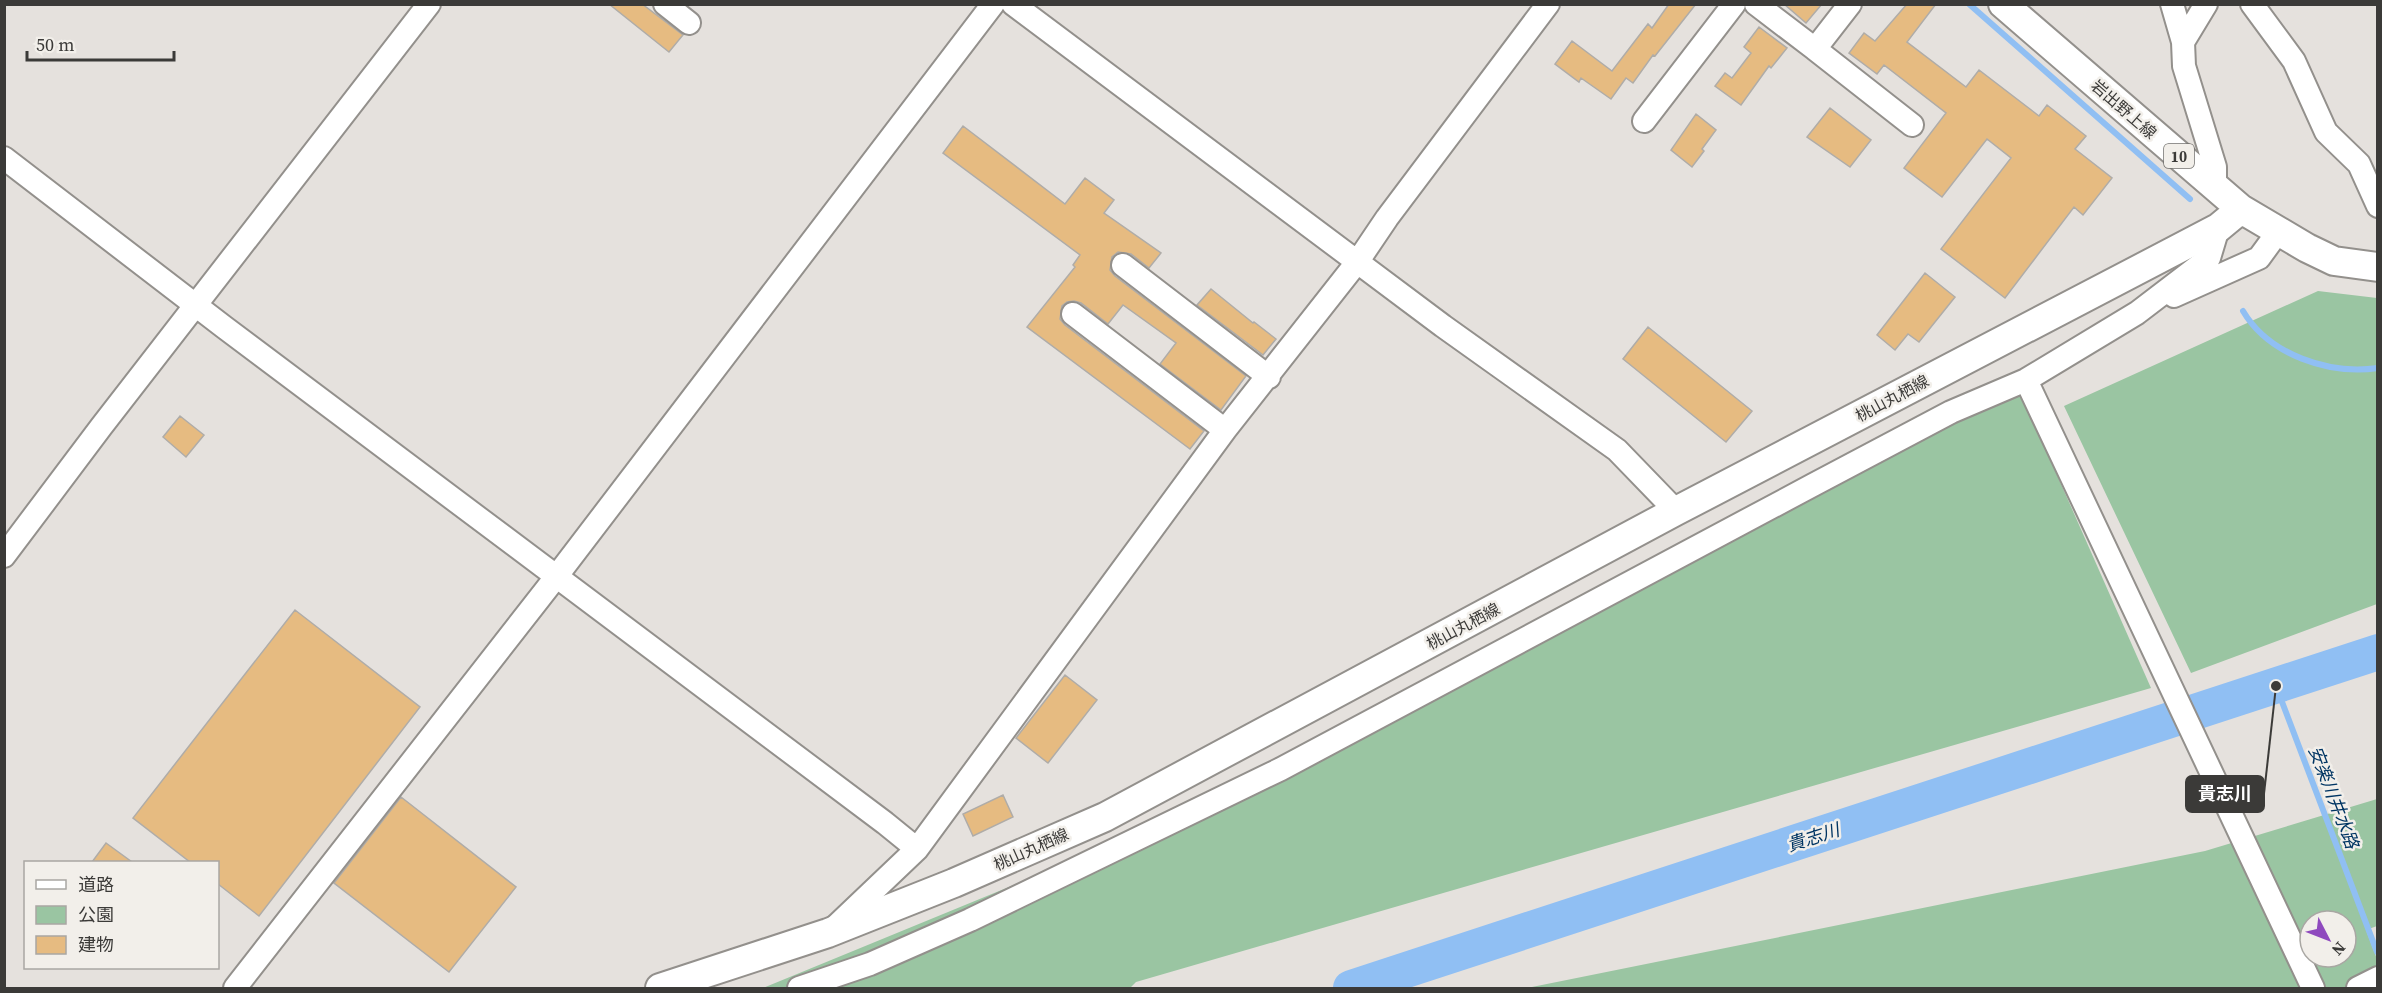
<svg xmlns="http://www.w3.org/2000/svg" width="2382" height="993" viewBox="0 0 2382 993" font-family="'Source Serif 4','Noto Sans JP',serif">
  <style>
    .green { fill: #9ac5a2; fill-rule: evenodd }
    .lines { fill: none; stroke-linecap: round; stroke-linejoin: round }
    .stream { stroke: #90bff3; stroke-width: 6 }
    .river { stroke: #90bff3; stroke-width: 36 }
    .building { fill: #e6bb81; stroke: #afaca8; stroke-width: 1.5 }
    .minor-casing { stroke: #93908c; stroke-width: 26 }
    .major-casing { stroke: #93908c; stroke-width: 32 }
    .minor { stroke: #fff; stroke-width: 22 }
    .major { stroke: #fff; stroke-width: 28 }
    .labels { text-anchor: middle; dominant-baseline: central; stroke-width: 5; stroke-linejoin: round; paint-order: stroke }
    .shield { fill: #f2efea; stroke: #72706d; stroke-width: 1.5 }
    .shield-label { font-size: 15px; font-weight: bold; fill: #3b3a38 }
    .street-label { font-size: 16px; fill: #3b3a38; stroke: #f2efea }
    .water-label { font-size: 18px; font-style: italic; fill: #003563; stroke: #f2efea }
    .leader { fill: none; stroke: #3b3a38; stroke-width: 2 }
    .callout-dot { fill: #3b3a38; stroke: #f2efea; stroke-width: 2 }
    .callout { fill: #3b3a38; stroke: #3b3a38; stroke-width: 2 }
    .callout-label { font-size: 18px; text-anchor: middle; font-weight: bold; fill: #fff }
  </style>
  <rect width="100%" height="100%" fill="#e5e1dd"/>
  <path class="green" d="M2318,291L2377,298V604L2191,673L2064,406Z
    M2012,373L2151,688L1136,982L1130,988H763L1104,848Z
    M2377,799V926L2366,930L2377,959V988H1527L2205,851ZM2310,921H2346V957H2310Z"/>
  <g class="lines">
    <path class="stream" d="M1969,4L2190,199
      M2243,311C2269,355 2329,375 2378,368
      M2276,686L2377,952"/>
    <path class="river" d="M1351,988L2378,652"/>
  </g>
  <path class="building" d="M609,4H642L683,35L669,52Z
    M1669,4H1696L1655,56L1653,55L1633,83L1626,78L1611,99L1581,78L1579,82L1555,64L1572,41L1612,71L1648,24L1652,28Z
    M1784,4H1822L1806,23Z
    M1907,4H1936L1907,42L1966,87L1979,70L2039,116L2047,105L2086,136L2075,149L2112,178L2083,215L2074,207L2005,298L1941,249L2011,158L1987,139L1942,197L1904,168L1946,113L1884,65L1877,74L1849,53L1864,33L1875,41Z
    M1759,27L1787,48L1771,68L1769,66L1741,105L1715,86L1725,73L1732,78L1751,53L1744,47Z
    M1830,108L1871,140L1850,167L1807,137Z
    M1696,114L1716,130L1702,149L1704,151L1692,167L1671,150Z
    M963,126L1065,204L1085,178L1114,200L1104,213L1161,253L1149,268L1131,254L1118,252L1112,257L1110,270L1115,276L1246,376L1221,410L1160,364L1176,343L1123,305L1108,324L1081,303L1074,301L1067,302L1062,306L1060,319L1065,325L1204,431L1190,449L1027,327L1075,267L1073,265L1080,255L943,153Z
    M1925,273L1955,297L1919,342L1908,334L1895,350L1877,335Z
    M1211,289L1253,323L1254,322L1276,339L1263,355L1197,305Z
    M1648,327L1752,411L1726,442L1623,359Z
    M180,416L204,435L186,457L163,437Z
    M295,610L420,707L259,916L218,884V862H190L133,818Z
    M1065,675L1097,700L1048,763L1016,738Z
    M1003,795L1013,817L973,836L963,814Z
    M401,797L516,887L449,972L334,883Z
    M106,843L132,862H92Z"/>
  <g class="lines">
    <defs>
      <path id="minor" d="M665,4L689,23
        M1013,4L1443,326L1617,450L1676,511
        M1756,4L1815,49L1850,4
        M2172,4L2183,42L2184,66L2215,167V187
        M2252,4L2294,61L2326,132L2359,164L2378,206
        M2183,42L2206,4
        M1815,49L1912,125
        M1644,121L1734,4
        M4,158L224,327L885,823L917,849
        M1123,265L1269,377
        M2174,296L2259,258L2278,232
        M1073,314L1225,430
        M2026,380L2313,988
        M4,556L101,427L429,4
        M834,928L917,849L1225,430L1358,261L1387,218L1548,4
        M235,988L556,577L993,4
        M799,988L870,964L970,920L1281,769L1813,485L1951,412L2026,380L2137,313L2209,258L2218,228
        M2358,988L2378,978"/>
      <path id="major" d="M2003,4L2241,209L2307,248L2334,261L2378,267
        M660,988L828,933L954,883L1105,817L1676,511L2218,228L2241,209"/>
    </defs>
    <use href="#minor" class="minor-casing"/>
    <use href="#major" class="major-casing"/>
    <use href="#minor" class="minor"/>
    <use href="#major" class="major"/>
  </g>
  <g class="labels">
    <rect class="shield" x="2164" y="144" width="30" height="24" rx="4.5"/>
    <g class="shield-label">
      <text x="2179" y="156">10</text>
    </g>
    <g class="street-label">
      <text transform="translate(2124 109) rotate(41)">岩出野上線</text>
      <text transform="translate(1892 398) rotate(-28)">桃山丸栖線</text>
      <text transform="translate(1463 626) rotate(-28)">桃山丸栖線</text>
      <text transform="translate(1031 849) rotate(-24)">桃山丸栖線</text>
    </g>
    <g class="water-label">
      <text transform="translate(2334 797) rotate(69)">安楽川井水路</text>
      <text transform="translate(1813 837) rotate(-18)">貴志川</text>
    </g>
  </g>
  <path class="leader" d="M2276 686L2264 794"/>
  <circle class="callout-dot" cx="2276" cy="686" r="6"/>
  <rect class="callout" x="2186" y="776" width="78" height="36" rx="6"/>
  <g class="callout-label">
    <text x="2225" y="800">貴志川</text>
  </g>
  <rect width="2382" height="993" fill="none" stroke="#3b3a38" stroke-width="12"/>
  <rect x="24" y="861" width="195" height="108" fill="#f2efea" stroke="#a9a7a3" stroke-width="1.5"/>
  <rect x="36" y="880" width="30" height="9" fill="#ffffff" stroke="#a9a7a3" stroke-width="1.5"/>
  <text x="78" y="891" font-size="18" fill="#3b3a38">道路</text>
  <rect x="36" y="906" width="30" height="18" fill="#9ac5a2" stroke="#a9a7a3" stroke-width="1.5"/>
  <text x="78" y="921" font-size="18" fill="#3b3a38">公園</text>
  <rect x="36" y="936" width="30" height="18" fill="#e6bb81" stroke="#a9a7a3" stroke-width="1.5"/>
  <text x="78" y="951" font-size="18" fill="#3b3a38">建物</text>
  <g transform="translate(2328 939) rotate(132)"><circle r="28" fill="#f2efea" stroke="#a9a7a3" stroke-width="1.5"/>
  <path d="M0-4.5L10 22L0 15L-10 22Z" fill="#8f4abe"/>
  <text y="-9" font-size="16" font-weight="bold" text-anchor="middle" fill="#3b3a38">N</text>
  </g>
  <path d="M27 51v9h147v-9" fill="none" stroke="#3b3a38" stroke-width="3"/>
  <text x="36" y="51" font-size="18" fill="#3b3a38" stroke="#f2efea" stroke-width="4.5" paint-order="stroke">50 m</text>
</svg>
